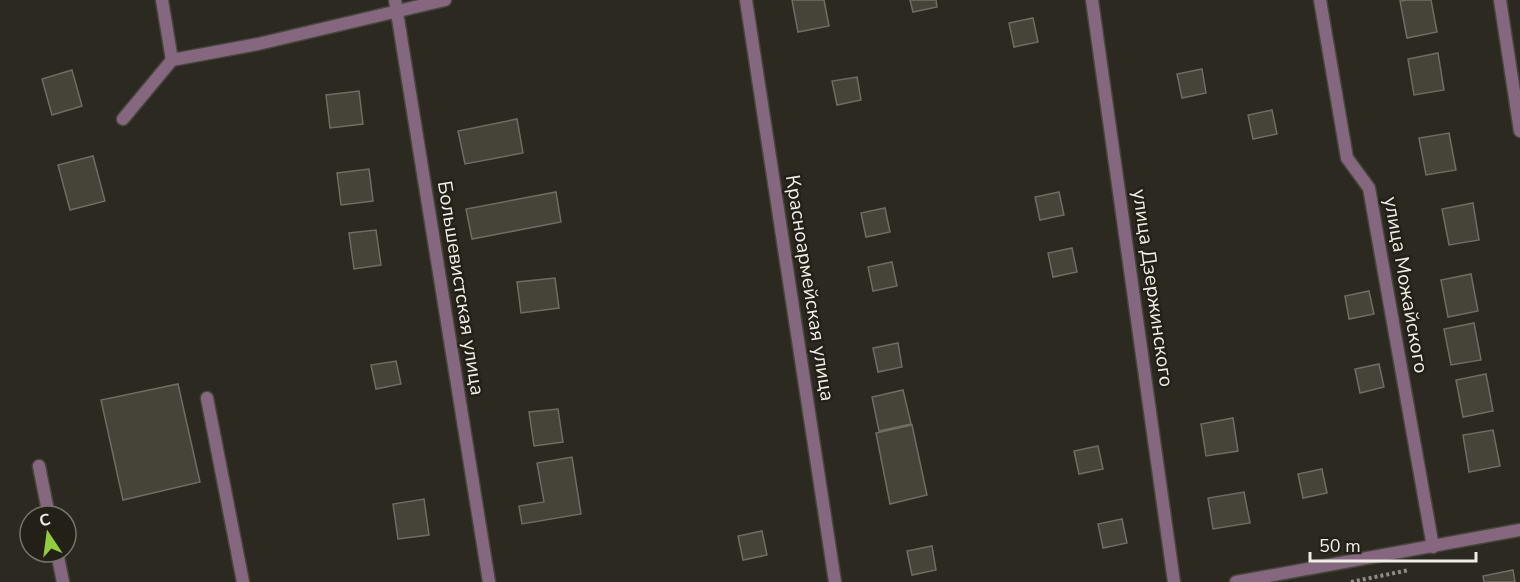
<svg xmlns="http://www.w3.org/2000/svg" width="1520" height="582" viewBox="0 0 1520 582" font-family="'Nunito Sans',sans-serif">
  <style>
    .building { fill: #464439; stroke: #6f6d61; stroke-width: 1.5 }
    .lines { fill: none; stroke-linecap: round; stroke-linejoin: round }
    .service-casing { stroke: #47453c; stroke-width: 15 }
    .minor-casing { stroke: #47453c; stroke-width: 15 }
    .path { stroke: #8e8c84; stroke-width: 4; stroke-dasharray: 3 3; stroke-linecap: butt }
    .service { stroke: #85677f; stroke-width: 12 }
    .minor { stroke: #85677f; stroke-width: 12 }
    .labels { text-anchor: middle; dominant-baseline: central; stroke-width: 5; stroke-linejoin: round; paint-order: stroke }
    .street-label { font-size: 20px; fill: #eeede6; stroke: #232117 }
  </style>
  <rect width="100%" height="100%" fill="#2c2a20"/>
  <path class="building" d="M792,0H824L829,26L798,32Z
    M910,0H936L937,7L913,12Z
    M1408,0H1431L1437,32L1407,38L1400,1Z
    M1033,18L1038,42L1014,47L1009,23Z
    M1438,53L1444,90L1414,95L1408,59Z
    M1202,69L1206,93L1182,98L1177,74Z
    M72,70L82,106L52,115L42,79Z
    M857,77L861,100L837,105L832,81Z
    M359,91L363,124L330,128L326,95Z
    M1272,110L1277,134L1253,139L1248,115Z
    M517,119L523,153L465,164L458,131Z
    M1449,133L1456,170L1426,175L1419,138Z
    M93,156L105,201L70,210L58,165Z
    M369,169L373,201L341,205L337,173Z
    M556,192L561,222L472,239L466,209Z
    M1059,192L1064,215L1040,220L1035,197Z
    M1473,203L1479,240L1449,245L1442,209Z
    M885,208L890,232L866,237L861,213Z
    M376,230L381,265L354,269L349,233Z
    M1072,248L1077,272L1053,277L1048,253Z
    M892,262L897,286L873,291L868,267Z
    M1471,274L1478,311L1448,317L1441,280Z
    M555,278L559,308L521,313L517,282Z
    M1369,291L1374,314L1349,319L1345,296Z
    M1474,323L1481,360L1451,365L1444,329Z
    M898,343L902,367L878,372L873,348Z
    M396,361L401,384L376,389L371,365Z
    M1379,364L1384,387L1360,393L1355,369Z
    M1486,374L1493,411L1463,417L1456,380Z
    M178,384L200,482L123,500L101,400Z
    M903,390L911,424L879,431L872,397Z
    M558,409L563,442L534,446L529,412Z
    M1233,418L1238,451L1206,456L1201,424Z
    M912,425L927,495L890,504L876,433Z
    M1493,430L1500,466L1469,472L1463,435Z
    M1098,446L1103,469L1079,474L1074,451Z
    M572,457L581,514L522,524L519,506L544,502L537,463Z
    M1322,469L1327,493L1303,498L1298,474Z
    M1244,492L1250,523L1213,529L1208,498Z
    M424,499L429,535L398,539L393,504Z
    M1122,519L1127,543L1103,548L1098,524Z
    M762,531L767,555L743,560L738,536Z
    M932,546L936,570L912,575L907,551Z
    M1513,570L1515,582H1484L1483,576Z"/>
  <g class="lines">
    <defs>
      <path id="service" d="M207,398L243,582
        M39,466L49,516
        M57,552L63,582"/>
      <path id="minor" d="M162,0L172,60L258,44L445,0
        M395,0L489,582
        M746,0L835,582
        M1092,0L1174,582
        M1320,0L1347,158L1369,188L1433,547
        M1500,0L1520,131
        M123,119L172,60
        M1236,582L1520,530"/>
    </defs>
    <use href="#service" class="service-casing"/>
    <use href="#minor" class="minor-casing"/>
    <path class="path" d="M1351,582L1409,570"/>
    <use href="#service" class="service"/>
    <use href="#minor" class="minor"/>
  </g>
  <g class="labels">
    <g class="street-label">
      <text transform="translate(1406 285) rotate(80)">улица Можайского</text>
      <text transform="translate(461 288) rotate(81)">Большевистская улица</text>
      <text transform="translate(810 288) rotate(81)">Красноармейская улица</text>
      <text transform="translate(1153 288) rotate(82)">улица Дзержинского</text>
    </g>
  </g>
  <g transform="translate(48 534) rotate(347)"><circle r="28" fill="#232117" stroke="#74736a" stroke-width="1.5"/>
  <path d="M0-4.5L10 22L0 15L-10 22Z" fill="#93cd3d"/>
  <text y="-9" font-size="16" font-weight="bold" text-anchor="middle" fill="#eeede6">С</text>
  </g>
  <path d="M1310 552v9h166v-9" fill="none" stroke="#eeede6" stroke-width="3"/>
  <text x="1319" y="552" font-size="18" fill="#eeede6" stroke="#232117" stroke-width="4.5" paint-order="stroke">50 m</text>
</svg>
